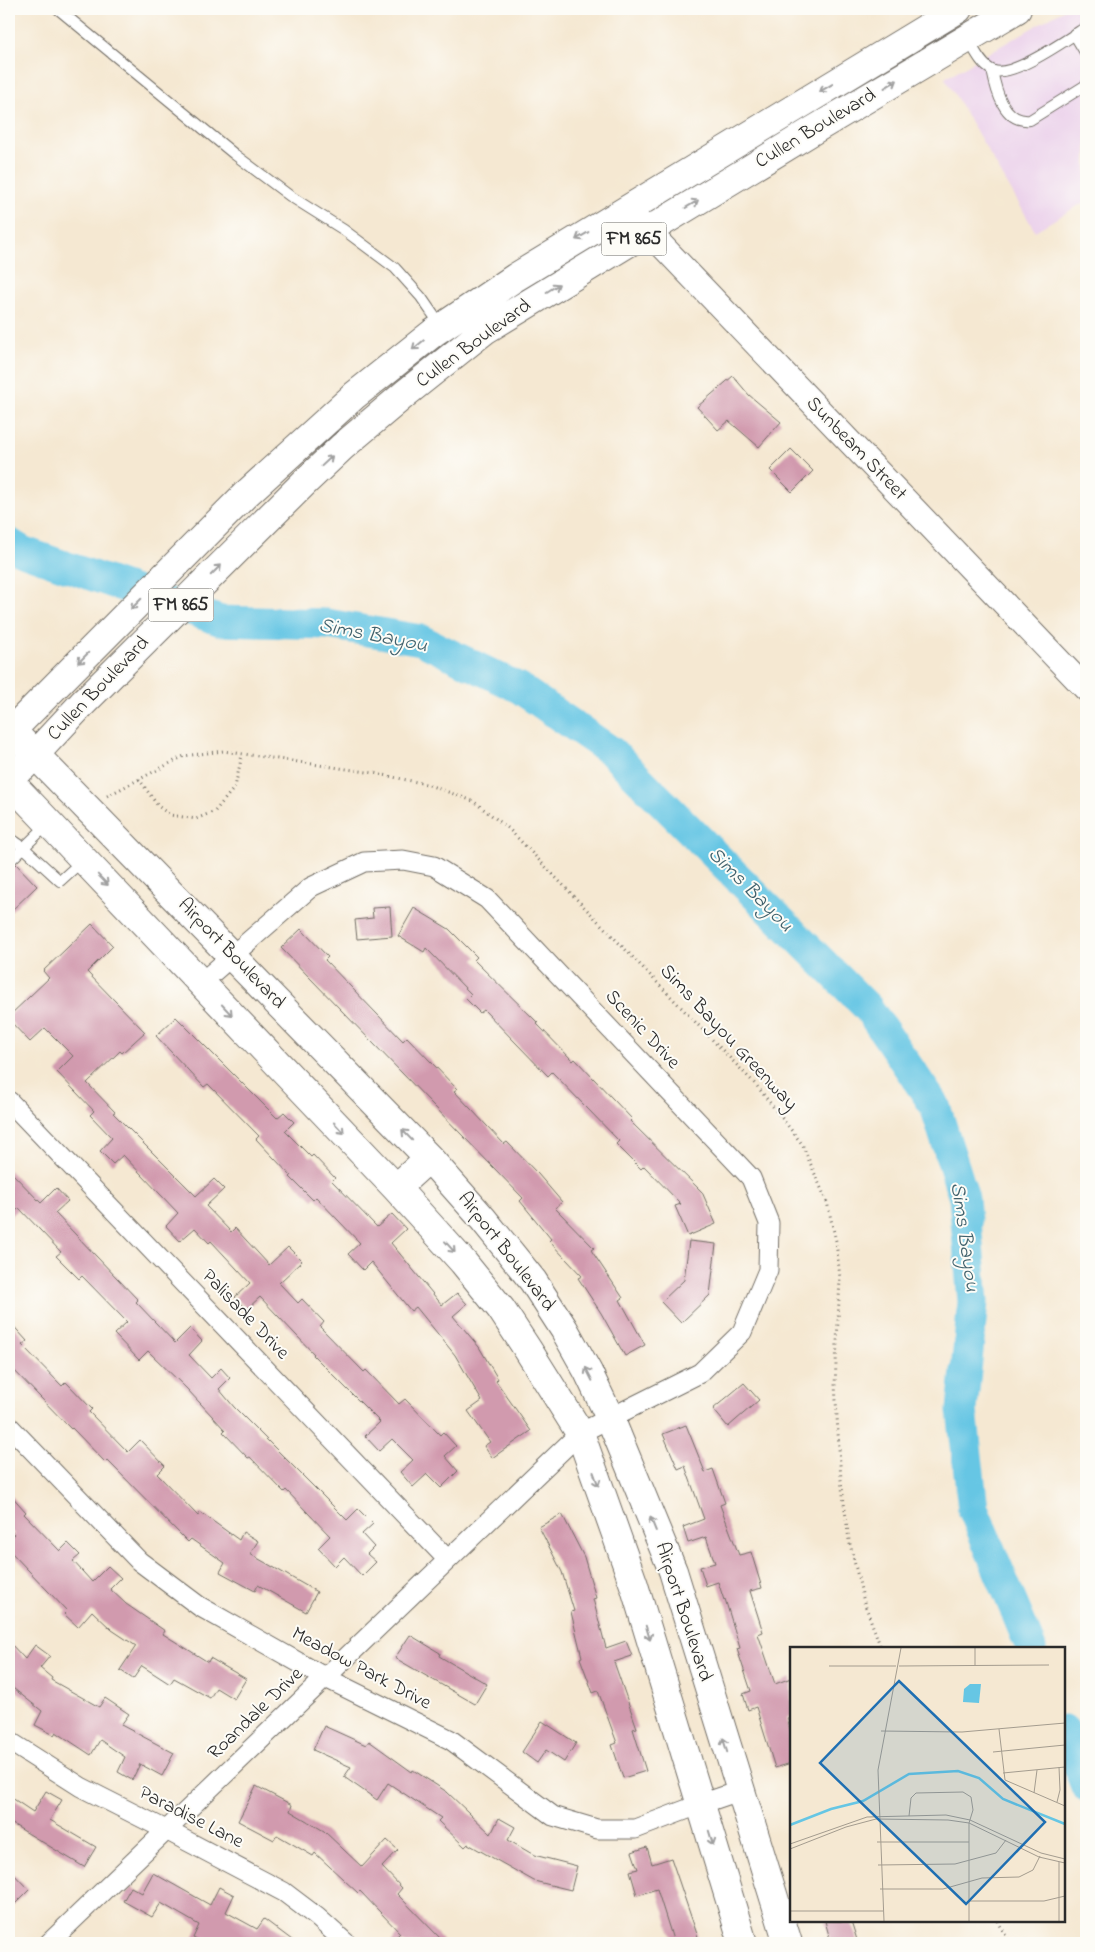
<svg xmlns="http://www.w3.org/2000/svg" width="1095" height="1952" viewBox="0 0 1095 1952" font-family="'Indie Flower',sans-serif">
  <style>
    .built { fill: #ebd1eb }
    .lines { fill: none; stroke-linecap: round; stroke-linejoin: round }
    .river { stroke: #66c6e4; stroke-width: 31 }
    .building { fill: #d19aae }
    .service-casing { stroke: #726d65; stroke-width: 12 }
    .minor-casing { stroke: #726d65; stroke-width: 21 }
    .tertiary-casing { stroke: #726d65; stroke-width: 26 }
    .primary-casing { stroke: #726d65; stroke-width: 30 }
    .path { stroke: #726d65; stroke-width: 3; stroke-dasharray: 1 4; stroke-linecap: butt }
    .service { stroke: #fff; stroke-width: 10 }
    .minor { stroke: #fff; stroke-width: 19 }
    .tertiary { stroke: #fff; stroke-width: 24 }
    .primary { stroke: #fff; stroke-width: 28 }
    .oneway { stroke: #a0a0a0 }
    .labels { text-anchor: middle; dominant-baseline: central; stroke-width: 4; stroke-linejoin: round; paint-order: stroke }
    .shield { fill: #fdfcf7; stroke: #6a6a68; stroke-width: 1 }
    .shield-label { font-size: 19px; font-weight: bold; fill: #2b2b2b }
    .street-label { font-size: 20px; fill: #2b2b2b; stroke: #fdfcf7 }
    .water-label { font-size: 21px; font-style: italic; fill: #40616c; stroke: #fdfcf7 }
    .inset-river { fill: none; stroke: #66c6e4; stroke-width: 2.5 }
    .inset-road { fill: none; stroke: #a49c8f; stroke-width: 1 }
    .view { fill: #1f6fb2; fill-opacity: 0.15; stroke: #1f6fb2; stroke-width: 2.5 }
    .inset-edge { fill: none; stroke: #2b2b2b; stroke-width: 2.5 }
  </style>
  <rect width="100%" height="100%" fill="#fdfcf7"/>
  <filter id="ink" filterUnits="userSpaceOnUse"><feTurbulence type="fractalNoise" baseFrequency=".02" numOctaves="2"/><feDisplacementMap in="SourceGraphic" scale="10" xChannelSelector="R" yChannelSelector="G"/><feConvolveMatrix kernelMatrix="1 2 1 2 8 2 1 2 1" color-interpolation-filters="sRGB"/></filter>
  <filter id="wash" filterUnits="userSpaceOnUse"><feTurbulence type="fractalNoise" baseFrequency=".0096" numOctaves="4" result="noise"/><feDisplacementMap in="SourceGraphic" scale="20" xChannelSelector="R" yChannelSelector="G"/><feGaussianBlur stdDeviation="1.12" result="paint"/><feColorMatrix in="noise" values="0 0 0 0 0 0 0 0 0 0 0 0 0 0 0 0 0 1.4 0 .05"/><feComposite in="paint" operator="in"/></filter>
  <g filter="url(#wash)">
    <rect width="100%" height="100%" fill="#f5e8d2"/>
    <path class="built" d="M1065,9H1086V201L1035,231L945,78Z"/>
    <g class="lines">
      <path class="river" d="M9,543L22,551L221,621L327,624L421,640L519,688L612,752L868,1008L935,1106L964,1198L973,1302L962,1410L973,1509L1031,1648
        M1064,1730L1086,1786"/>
    </g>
    <g id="blocks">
      <path class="building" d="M733,376L749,395L781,422L759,447L729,421L718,430L697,407Z
        M791,449L813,471L792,492L770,470Z
        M16,864L37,886L9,913V865Z
        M390,907L392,936L357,939L355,920L373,918L372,908Z
        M414,908L449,929L477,957L474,960L538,1023L537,1024L573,1061L575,1059L632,1119L630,1121L702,1192L716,1224L688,1236L675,1206L681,1204L644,1166L641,1169L616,1144L619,1141L552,1072L548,1076L484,1010L480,1013L466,999L471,994L426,948L424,952L398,936Z
        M92,924L113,946L87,972L145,1032L122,1053L120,1051L87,1083L115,1112L113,1113L196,1196L214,1179L224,1189L206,1206L231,1232L235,1228L269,1265L288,1247L302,1261L279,1283L298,1303L302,1299L324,1322L320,1327L364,1372L366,1370L399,1404L405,1399L440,1435L443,1432L456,1446L445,1456L458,1471L441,1488L427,1474L413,1487L400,1472L413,1460L392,1439L379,1451L365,1436L380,1422L313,1355L314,1354L260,1297L247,1309L235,1297L250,1283L211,1241L209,1243L195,1228L180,1241L166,1226L178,1213L123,1155L113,1164L100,1151L112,1138L90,1115L94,1111L57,1072L73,1056L45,1028L30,1042L9,1020V1016L49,978L43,971Z
        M301,929L328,957L325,960L403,1041L407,1037L457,1089L454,1091L504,1144L507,1142L538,1174L562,1202L555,1208L594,1248L591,1250L623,1298L620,1300L645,1345L625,1356L601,1313L578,1278L582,1276L549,1241L551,1239L520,1201L523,1198L281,948Z
        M176,1017L277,1118L284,1112L294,1122L285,1131L311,1157L313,1155L335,1178L332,1181L377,1227L392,1214L406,1229L391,1243L442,1305L457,1293L467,1304L453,1316L479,1347L498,1379L496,1381L531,1431L492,1458L484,1446L490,1442L468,1411L482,1401L455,1355L416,1307L411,1311L371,1262L363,1270L348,1254L360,1243L316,1197L313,1200L290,1177L291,1176L256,1139L259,1136L208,1084L204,1087L156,1036Z
        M9,1170L41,1203L56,1188L68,1201L55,1213L138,1300L136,1302L175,1343L190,1328L202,1341L189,1355L211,1378L221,1368L230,1378L219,1389L234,1407L347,1520L358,1509L373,1524L362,1534L374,1547L367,1554L376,1562L362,1576L344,1557L335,1566L318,1548L330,1536L286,1490L284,1492L250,1457L248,1458L223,1432L225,1430L187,1389L148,1351L139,1360L114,1334L127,1322L82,1276L79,1279L56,1256L61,1252L19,1208L9,1218Z
        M689,1241L716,1244L710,1295L681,1323L661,1302L684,1280Z
        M9,1321L27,1341L22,1345L62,1386L66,1382L92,1409L89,1412L128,1452L140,1440L165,1466L157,1474L198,1516L200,1512L239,1540L243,1532L258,1541L250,1554L317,1592L306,1612L258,1585L255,1591L220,1572L225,1563L191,1539L188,1542L107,1460L105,1462L72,1428L71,1429L9,1365Z
        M744,1383L759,1400L728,1427L713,1409Z
        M686,1425L705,1472L713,1469L725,1503L720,1505L739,1555L751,1552L762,1588L750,1591L763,1632L758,1634L775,1684L791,1678V1716L787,1718L791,1733V1763L775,1768L756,1707L748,1710L743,1694L751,1691L737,1649L740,1648L725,1599L724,1600L718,1582L706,1586L700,1567L715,1563L706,1537L688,1543L683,1527L704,1519L685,1466L678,1469L663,1434Z
        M9,1493L26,1512L24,1514L60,1551L68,1543L80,1555L73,1561L92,1582L108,1566L121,1578L110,1589L126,1604L165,1631L163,1634L208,1662L210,1658L246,1679L234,1699L216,1688L210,1698L174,1678L170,1684L142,1666L133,1679L120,1670L136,1646L112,1630L92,1611L78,1627L64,1614L67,1611L9,1550V1539L14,1534L9,1529Z
        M562,1514L584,1557L596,1598L593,1599L606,1648L626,1641L632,1656L614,1662L637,1728L633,1729L646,1771L623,1778L612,1745L617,1743L598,1691L593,1693L580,1658L582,1657L571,1612L574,1611L562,1572L539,1527Z
        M410,1635L440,1653L439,1656L487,1684L475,1704L395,1658Z
        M9,1642L25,1659L35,1645L50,1656L40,1668L52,1678L51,1680L99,1707L105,1698L129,1714L121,1725L174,1753L162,1776L140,1764L132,1780L118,1772L125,1757L100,1740L91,1755L56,1732L54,1735L35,1725L42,1711L9,1685Z
        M542,1721L576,1743L564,1762L546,1750L537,1763L522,1752Z
        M324,1726L366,1745L369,1741L412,1772L413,1770L447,1792L491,1834L499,1818L515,1827L508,1840L534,1855L577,1866L571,1890L534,1881L468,1844L465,1847L438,1821L441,1818L388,1783L377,1800L344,1777L351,1767L313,1750Z
        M256,1786L292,1805L290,1811L324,1831L362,1867L387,1840L398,1850L382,1867L402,1888L397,1894L445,1943H390L400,1933L360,1891L358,1893L315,1853L313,1856L277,1835L274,1840L238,1821Z
        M46,1791L62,1800L50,1820L96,1847L84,1867L9,1822V1796L33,1812Z
        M647,1847L652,1864L671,1858L699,1940L688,1943H674L657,1889L637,1895L630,1871L638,1869L632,1852Z
        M9,1869L29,1890L9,1910Z
        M153,1873L210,1905L219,1887L234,1895L226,1912L257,1929L264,1919L296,1943H202L193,1938L199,1925L161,1903L152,1917L123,1901L131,1887L142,1893Z
        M825,1921H851L858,1943H831Z"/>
    </g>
  </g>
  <g filter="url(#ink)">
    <use href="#blocks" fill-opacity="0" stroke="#726d65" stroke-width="1"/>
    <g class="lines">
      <defs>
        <path id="service" d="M58,9L234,154L290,196L344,230L395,268L421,297L441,326
          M1074,34L1086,54
          M968,39C974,49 981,65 992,70C1010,80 1069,38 1086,27
          M992,70C996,91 1004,123 1030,120L1086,85
          M10,838L23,847L60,881L82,861
          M12,859L48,824"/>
        <path id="minor" d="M9,1101L448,1560
          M9,1426L139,1561L199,1606L326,1678L451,1740L553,1816L597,1829H635L701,1804L739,1791
          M9,1741L81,1787L166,1830L284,1892L317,1917L346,1943
          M49,1943L580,1433L700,1373L742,1332L768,1270L769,1223L751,1178L487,899L434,866L403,860L364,862L311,887L202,982"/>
        <path id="tertiary" d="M627,209L1086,689"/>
        <path id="primary" d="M9,728L429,1158L483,1219L533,1281L564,1329L588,1372L610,1418L673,1571L788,1943
          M9,733L245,495L355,395L433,333L516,277L958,9
          M23,767L82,704L305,482L342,447L406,393L485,330L812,131L1017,9
          M9,781L396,1188L463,1262L501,1309L528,1350L580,1433L634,1585L743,1943
          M396,1188L429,1158"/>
      </defs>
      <use href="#service" class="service-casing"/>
      <use href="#minor" class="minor-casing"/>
      <use href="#tertiary" class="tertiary-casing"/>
      <use href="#primary" class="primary-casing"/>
      <path class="path" d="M139,779L158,806L170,815L196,819L215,811L235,787L242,755
        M107,796L184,756L223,751L374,773L426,784L473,801L508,828L757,1086L802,1144L827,1202L836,1241L840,1278L835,1385L841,1480L849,1540L864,1602L881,1648
        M998,1921L1010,1943"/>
      <use href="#service" class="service"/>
      <use href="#minor" class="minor"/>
      <use href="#tertiary" class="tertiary"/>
      <use href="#primary" class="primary"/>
    </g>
    <defs><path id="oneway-shaft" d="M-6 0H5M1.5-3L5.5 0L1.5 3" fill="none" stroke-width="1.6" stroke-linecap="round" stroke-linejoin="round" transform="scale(1.25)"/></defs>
    <g class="oneway">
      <use href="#oneway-shaft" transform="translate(891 84) rotate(-31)"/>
      <use href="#oneway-shaft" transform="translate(826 88) rotate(149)"/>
      <use href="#oneway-shaft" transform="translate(692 204) rotate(-31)"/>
      <use href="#oneway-shaft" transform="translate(582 236) rotate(149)"/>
      <use href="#oneway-shaft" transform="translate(553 288) rotate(-32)"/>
      <use href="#oneway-shaft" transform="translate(418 345) rotate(141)"/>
      <use href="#oneway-shaft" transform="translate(327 461) rotate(-43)"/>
      <use href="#oneway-shaft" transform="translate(216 570) rotate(-45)"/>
      <use href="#oneway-shaft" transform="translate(136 604) rotate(135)"/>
      <use href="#oneway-shaft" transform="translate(83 658) rotate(135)"/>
      <use href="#oneway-shaft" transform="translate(103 880) rotate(46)"/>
      <use href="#oneway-shaft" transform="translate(227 1010) rotate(47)"/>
      <use href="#oneway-shaft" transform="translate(339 1128) rotate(47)"/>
      <use href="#oneway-shaft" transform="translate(407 1135) rotate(-134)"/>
      <use href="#oneway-shaft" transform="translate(450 1247) rotate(48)"/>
      <use href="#oneway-shaft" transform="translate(589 1374) rotate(-117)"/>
      <use href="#oneway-shaft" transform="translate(596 1479) rotate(70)"/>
      <use href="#oneway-shaft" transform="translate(653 1524) rotate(-112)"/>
      <use href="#oneway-shaft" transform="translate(648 1633) rotate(73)"/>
      <use href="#oneway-shaft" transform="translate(725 1745) rotate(-107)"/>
      <use href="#oneway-shaft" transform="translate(711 1838) rotate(73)"/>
    </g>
  </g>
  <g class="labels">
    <g class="shield">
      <rect x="601.5" y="222.5" width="65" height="33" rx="4"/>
      <rect x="148.5" y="588.5" width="65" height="33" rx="4"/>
    </g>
    <g class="shield-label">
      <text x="634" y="239">FM 865</text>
      <text x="181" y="605">FM 865</text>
    </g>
    <g class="street-label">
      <text transform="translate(816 129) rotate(-31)">Cullen Boulevard</text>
      <text transform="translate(474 344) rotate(-36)">Cullen Boulevard</text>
      <text transform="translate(856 449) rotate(46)">Sunbeam Street</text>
      <text transform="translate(99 689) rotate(-46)">Cullen Boulevard</text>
      <text transform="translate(231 954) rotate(46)">Airport Boulevard</text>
      <text transform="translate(642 1030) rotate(47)">Scenic Drive</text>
      <text transform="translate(728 1038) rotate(47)">Sims Bayou Greenway</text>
      <text transform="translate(506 1252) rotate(52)">Airport Boulevard</text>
      <text transform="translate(245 1315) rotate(46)">Palisade Drive</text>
      <text transform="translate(683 1612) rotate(72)">Airport Boulevard</text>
      <text transform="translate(361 1669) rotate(28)">Meadow Park Drive</text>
      <text transform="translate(256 1714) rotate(-44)">Roandale Drive</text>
      <text transform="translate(191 1818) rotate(27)">Paradise Lane</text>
    </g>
    <g class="water-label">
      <text transform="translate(373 636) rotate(11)">Sims Bayou</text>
      <text transform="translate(750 890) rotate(45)">Sims Bayou</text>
      <text transform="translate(964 1237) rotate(82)">Sims Bayou</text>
    </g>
  </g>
  <g transform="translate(790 1647)">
    <rect width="275" height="275" fill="#f5e8d2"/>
    <path d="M180,37H191L189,56L173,55L174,42Z" fill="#66c6e4"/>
    <path class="inset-river" d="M0,178L41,162L73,154L119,127L168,124L189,131L213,152L275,177"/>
    <path class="inset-road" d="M185,1V19M39,19H106M109,19L259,18M209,82L215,133L275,159M91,84L172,85L275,76M203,105L275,98M213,126L275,120M244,146L247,123M267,155L270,143L269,120M119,169L121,151L126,146L173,145L181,150L183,163L179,176V274M87,195H179M0,197L77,170L156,168L180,173L251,206L275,212M0,202L56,180L86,172L158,173L179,176L249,210L275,216M88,218L165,217L206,206L216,193M90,242H153L192,231L229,230L243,223L250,209M179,254H254L275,249M0,264H93M94,274L88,123L111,1M269,274V215"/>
    <path class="view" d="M109,34L255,175L176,257L30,116Z"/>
    <rect width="275" height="275" class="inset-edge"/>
  </g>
  <rect width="1095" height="1952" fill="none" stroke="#fdfcf7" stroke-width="30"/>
</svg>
